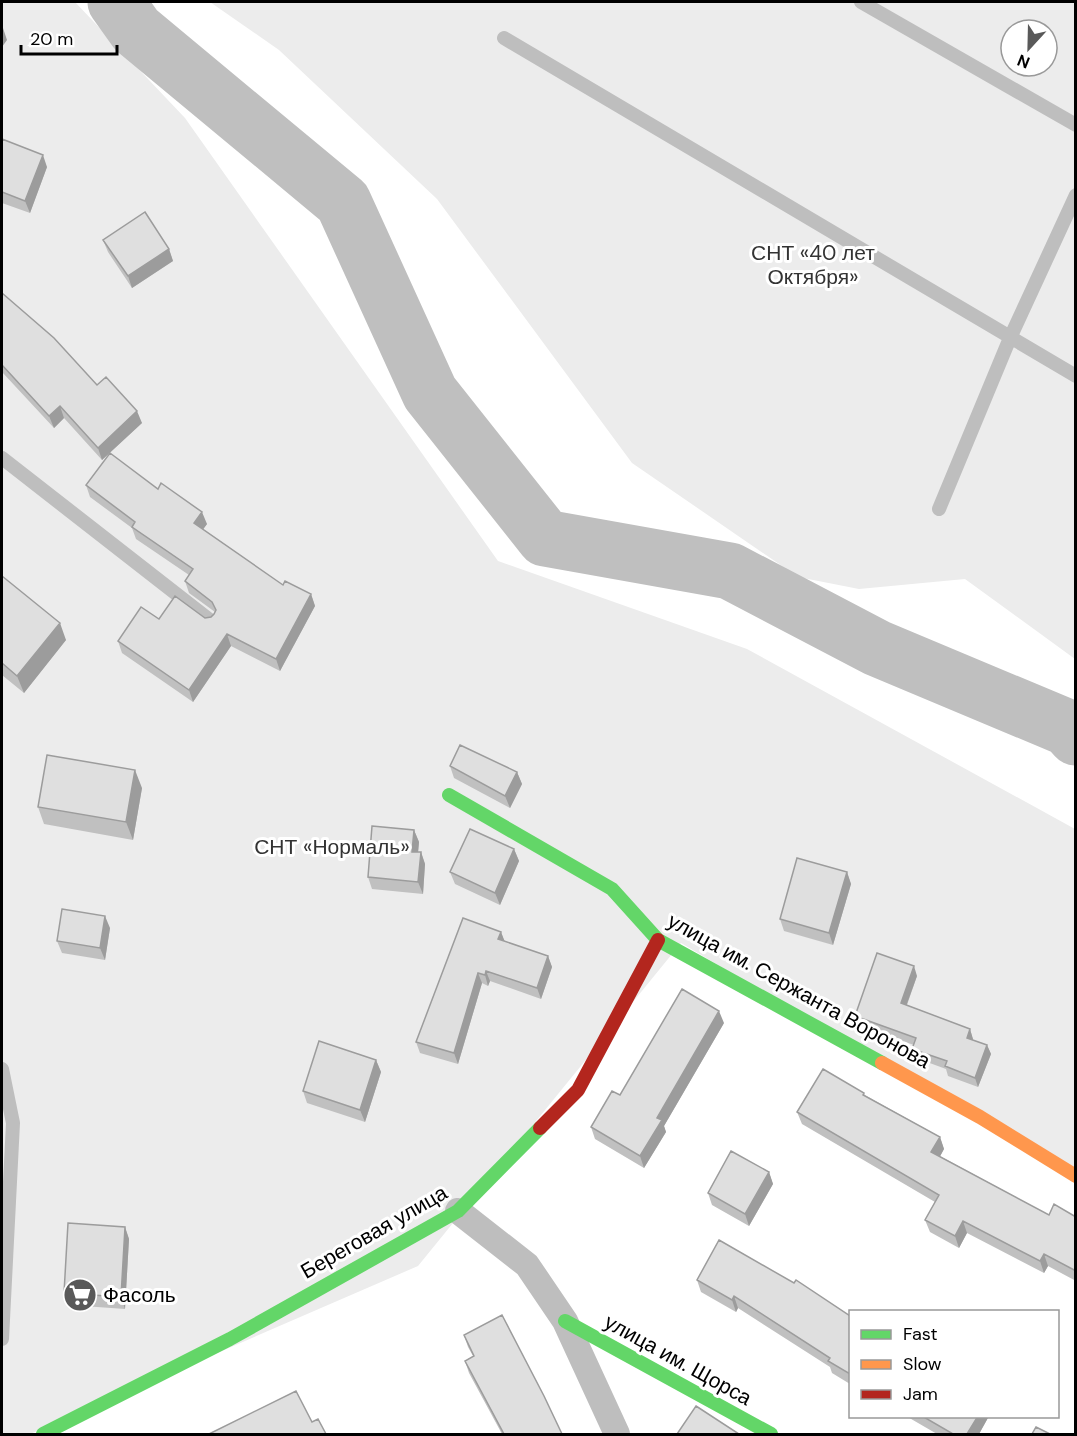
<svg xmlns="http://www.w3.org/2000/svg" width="1077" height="1436" viewBox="0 0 1077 1436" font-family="'DM Sans',sans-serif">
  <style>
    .green { fill: #ececec; fill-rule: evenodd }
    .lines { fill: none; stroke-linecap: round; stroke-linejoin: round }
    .river { stroke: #bfbfbf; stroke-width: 57 }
    .lane { stroke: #bebebe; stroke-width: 14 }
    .street { stroke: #bebebe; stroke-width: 26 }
    .fast { stroke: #63d668; stroke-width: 14 }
    .slow { stroke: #ff974d; stroke-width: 14 }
    .jam { stroke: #b3261e; stroke-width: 14 }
    .wall { fill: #c0c0c0 }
    .shaded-wall { fill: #9c9c9c }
    .building { fill: #dfdfdf; stroke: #9c9c9c; stroke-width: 1.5 }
    .labels { text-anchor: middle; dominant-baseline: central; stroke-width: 6; stroke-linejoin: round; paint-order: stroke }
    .park-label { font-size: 21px; fill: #333; stroke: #fff }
    .street-label { font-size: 21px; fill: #000; stroke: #fff }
    .poi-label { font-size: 21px; fill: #000; stroke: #fff; text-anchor: start }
  </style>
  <rect width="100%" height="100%" fill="#fff"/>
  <path class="green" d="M2,2H75L185,118L498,561L747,649L1075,829V1177L681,943L418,1266L30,1434H2Z
    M210,2H1075V659L965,579L859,589L798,577L632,463L437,199L279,50ZM1011,30H1047V66H1011Z"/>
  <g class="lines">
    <path class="river" d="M116,2L136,30L343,202L430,393L545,538L730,571L877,648L1068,728L1076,737"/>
    <path class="lane" d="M861,2L1076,125
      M504,38L1076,376
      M2,458L211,621
      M939,509L1010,338L1076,195
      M2,1069L13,1123L2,1339"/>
    <path class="street" d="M458,1211L527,1265L565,1321L617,1434"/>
    <path class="fast" d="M449,795L612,889L658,940L882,1063
      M565,1321L771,1434
      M43,1434L230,1339L458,1211L540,1128"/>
    <path class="slow" d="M882,1063L980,1117L1076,1176"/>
    <path class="jam" d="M540,1128L578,1090L658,940"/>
  </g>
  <path class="wall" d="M2,139L47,167L30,213L2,203Z
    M103,240L169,249L173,261L132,288L108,252Z
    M2,294L97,385L142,423L102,460L64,418L54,428L2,372Z
    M86,485L158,489L207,524L203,529L283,585L311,594L315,606L280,671L231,646L193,702L122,653L118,641L159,619L211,617L215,612L189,593L185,581L189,575L136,539L132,528L90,497Z
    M2,576L66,640L24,693L2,675Z
    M450,766L517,772L522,784L510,808L454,778Z
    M142,788L133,840L44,824L38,807Z
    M414,830L419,842L418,852H421L425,864L423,894L372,889L368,877Z
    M514,849L519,861L500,905L455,884L450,872Z
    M847,872L851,884L833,945L784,931L780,919Z
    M110,928L105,960L62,953L57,941Z
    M501,932L504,941L548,956L552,967L541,999L490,981L488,986L482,983L458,1064L420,1053L416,1042Z
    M917,976L907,1005L970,1029L973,1040L987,1045L991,1054L978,1087L948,1076L946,1069L916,1058L912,1049L914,1045L859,1026L855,1016Z
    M724,1023L664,1126L666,1132L644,1168L595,1139L591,1127L620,1095Z
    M376,1060L381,1072L365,1122L307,1103L303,1091Z
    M864,1093L865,1095L940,1137L944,1149L940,1156L1049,1215L1076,1217V1281L1048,1266L1044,1273L967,1233L959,1248L930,1232L925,1220L935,1202L802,1124L797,1112Z
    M769,1172L773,1184L749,1226L712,1205L708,1193Z
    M125,1227L129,1239L125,1309L69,1305L64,1293Z
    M697,1280L850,1316V1384L832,1373L830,1367L738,1308L736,1312L701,1292Z
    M464,1335L562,1434H502L469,1373L465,1361L473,1356L468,1347Z
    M906,1416H989L979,1434H937Z"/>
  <path class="shaded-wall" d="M3,28L7,40L2,47V29Z
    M43,155L47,167L30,213L25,201Z
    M169,249L173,261L132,288L128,276Z
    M60,406L64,418L54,428L49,416Z
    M137,411L142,423L102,460L98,448Z
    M202,512L207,524L199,535L194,523Z
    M311,594L315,606L280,671L276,659Z
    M60,623L66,640L24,693L17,676Z
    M227,634L231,646L193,702L189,690Z
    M135,770L142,788L133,840L126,822Z
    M517,772L522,784L510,808L505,796Z
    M414,830L419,842L417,864L412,852Z
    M514,849L519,861L500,905L495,893Z
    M421,852L425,864L423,894L418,882Z
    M847,872L851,884L833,945L829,933Z
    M105,916L110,928L105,960L100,948Z
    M501,932L505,942L498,939Z
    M548,956L552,967L541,999L537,988Z
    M914,966L917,976L904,1012L901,1003Z
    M486,971L490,981L488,986L485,975Z
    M478,973L482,983L458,1064L454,1053Z
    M719,1011L724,1023L664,1126L666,1132L644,1168L640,1156L657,1118Z
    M970,1029L973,1039L970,1047L967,1038Z
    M987,1045L991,1054L978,1087L975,1078Z
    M376,1060L381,1072L365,1122L360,1110Z
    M940,1137L944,1149L936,1164L931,1152Z
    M769,1172L773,1184L749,1226L745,1214Z
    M963,1221L967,1233L959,1248L955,1236Z
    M125,1227L129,1239L125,1309L121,1297Z
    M1044,1254L1048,1266L1044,1273L1040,1261Z
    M734,1296L738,1308L736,1312L732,1300Z
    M978,1416H989L979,1434H967Z"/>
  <path class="building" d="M2,139L43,155L25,201L2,192Z
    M145,212L169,249L128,276L103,240Z
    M2,293L54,338L97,385L106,377L137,411L98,448L60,406L49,416L2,365Z
    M110,453L158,489L161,483L202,512L194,523L283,585L285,581L311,594L276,659L227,634L189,690L118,641L141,607L159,619L175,596L205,618L211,617L214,614L216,610L212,602L185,581L193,569L132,527L135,522L86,485Z
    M2,576L60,623L17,676L2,663Z
    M460,745L517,772L505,796L450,766Z
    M47,755L135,770L126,822L38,807Z
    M372,826L414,830L412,852H421L418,882L368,877Z
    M470,829L514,849L495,893L450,872Z
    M797,858L847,872L829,933L780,919Z
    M62,909L105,916L100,948L57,941Z
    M463,918L501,932L498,939L548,956L537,988L486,971L485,975L478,973L454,1053L416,1042Z
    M877,953L914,966L901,1003L970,1029L967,1038L987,1045L975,1078L945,1066L947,1061L912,1049L916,1038L855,1016Z
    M682,989L719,1011L657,1118L662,1120L640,1156L591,1127L612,1091L620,1095Z
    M319,1041L376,1060L360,1110L303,1091Z
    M823,1069L864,1093L863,1095L940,1137L931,1152L1049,1215L1054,1204L1076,1217V1271L1044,1254L1040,1261L963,1221L955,1236L925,1220L939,1195L797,1112Z
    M731,1151L769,1172L745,1214L708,1193Z
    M68,1223L125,1227L121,1297L64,1293Z
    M719,1240L794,1283L796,1280L850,1316V1374L828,1361L830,1358L734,1296L732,1300L697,1280Z
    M502,1315L544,1396L562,1434H504L465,1361L474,1356L464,1335Z
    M296,1391L312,1422L318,1419L326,1434H209Z
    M696,1406L739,1434H677Z
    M922,1416H978L967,1434H953Z
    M1036,1427L1050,1434H1032Z"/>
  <defs>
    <symbol id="supermarket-disc" viewBox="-11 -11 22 22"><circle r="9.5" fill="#595959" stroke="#fff"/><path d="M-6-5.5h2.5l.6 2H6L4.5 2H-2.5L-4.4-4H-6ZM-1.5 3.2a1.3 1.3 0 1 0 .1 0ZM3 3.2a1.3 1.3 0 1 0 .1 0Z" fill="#fff"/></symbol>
  </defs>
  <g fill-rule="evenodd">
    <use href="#supermarket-disc" x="61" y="1276" width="38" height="38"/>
  </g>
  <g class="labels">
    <g class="park-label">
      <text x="813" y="253">СНТ «40 лет<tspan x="813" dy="24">Октября»</tspan></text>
      <text x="332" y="847">СНТ «Нормаль»</text>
    </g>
    <g class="street-label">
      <text transform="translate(799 991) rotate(29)">улица им. Сержанта Воронова</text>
      <text transform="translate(374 1232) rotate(-30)">Береговая улица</text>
      <text transform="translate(678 1360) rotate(29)">улица им. Щорса</text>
    </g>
    <g class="poi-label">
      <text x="103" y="1295">Фасоль</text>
    </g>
  </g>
  <rect width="1077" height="1436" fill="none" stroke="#000000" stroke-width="6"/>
  <rect x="849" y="1310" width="210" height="108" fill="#ffffff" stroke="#999999" stroke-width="1.5"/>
  <rect x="861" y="1330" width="30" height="9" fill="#63d668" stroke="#999999" stroke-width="1.5"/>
  <text x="903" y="1340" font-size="18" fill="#000000">Fast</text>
  <rect x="861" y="1360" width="30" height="9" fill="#ff974d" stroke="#999999" stroke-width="1.5"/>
  <text x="903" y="1370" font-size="18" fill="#000000">Slow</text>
  <rect x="861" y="1390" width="30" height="9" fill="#b3261e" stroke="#999999" stroke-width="1.5"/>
  <text x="903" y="1400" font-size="18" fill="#000000">Jam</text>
  <g transform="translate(1029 48) rotate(202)"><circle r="28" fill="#ffffff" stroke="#999999" stroke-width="1.5"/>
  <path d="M0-4.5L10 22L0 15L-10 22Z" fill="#595959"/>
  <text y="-9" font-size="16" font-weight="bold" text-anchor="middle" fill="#000000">N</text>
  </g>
  <path d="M21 45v9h96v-9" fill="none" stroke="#000000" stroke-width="3"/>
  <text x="30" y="45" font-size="18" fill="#000000" stroke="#ffffff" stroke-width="4.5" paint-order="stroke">20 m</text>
</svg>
